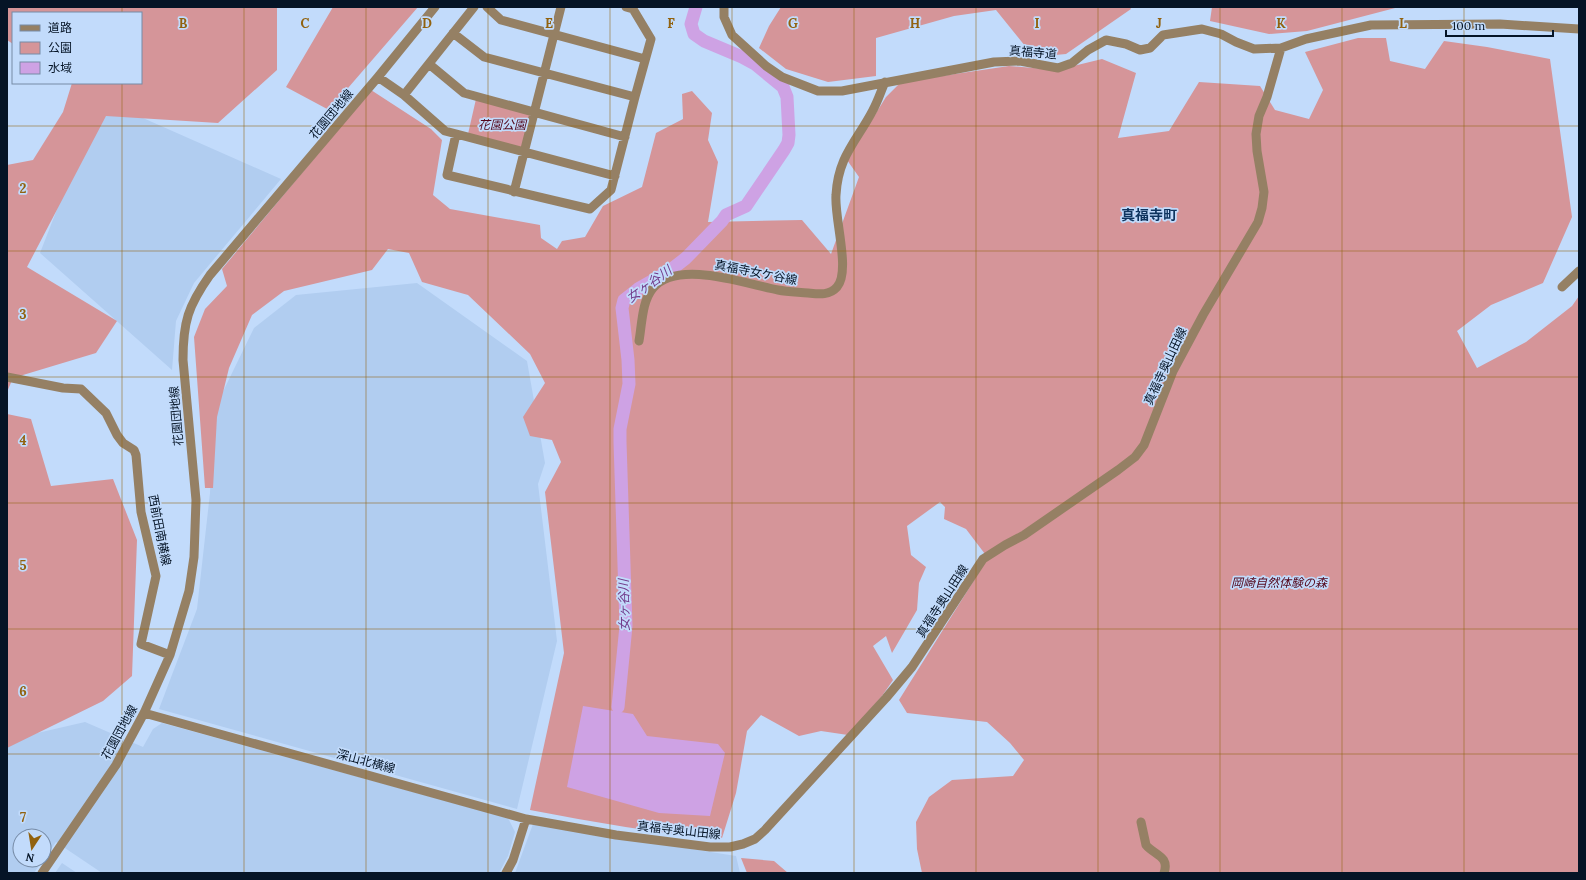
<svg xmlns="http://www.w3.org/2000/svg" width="1586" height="880" viewBox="0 0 1586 880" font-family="Lora,'Noto Sans JP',serif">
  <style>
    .built { fill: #b1cdf0 }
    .green { fill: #d59599 }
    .water { fill: #cea2e4 }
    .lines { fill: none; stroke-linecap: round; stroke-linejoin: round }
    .river { stroke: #cea2e4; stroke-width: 13 }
    .minor { stroke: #958064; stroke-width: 9 }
    .grid { fill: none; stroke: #91620f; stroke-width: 1; stroke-opacity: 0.55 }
    .labels { text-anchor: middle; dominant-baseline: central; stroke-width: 3.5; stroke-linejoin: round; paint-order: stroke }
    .street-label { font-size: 12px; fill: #051426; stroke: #c2dbfb }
    .park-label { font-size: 12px; font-style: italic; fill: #530519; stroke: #c2dbfb }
    .water-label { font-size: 13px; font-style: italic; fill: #723b8a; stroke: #c2dbfb }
    .quarter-label { font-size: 14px; font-weight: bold; fill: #0e345e; stroke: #c2dbfb }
    .grid-label { font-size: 13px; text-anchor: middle; font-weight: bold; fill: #91620f; stroke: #c2dbfb; stroke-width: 3.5; stroke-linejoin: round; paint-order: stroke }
  </style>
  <rect width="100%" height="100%" fill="#c2dbfb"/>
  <path class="built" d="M100,99L281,179L194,283L176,321L172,370L40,253Z
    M417,283L527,361L545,463L538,484L557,641L517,809L159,709L197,609L210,493L213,412L254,328L296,295Z
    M85,722L143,747L153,729L162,723L508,818L515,832L508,856L499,873H102L56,842L44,859V836H20V860H43L34,873H7V740Z
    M533,824L736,856L740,873H515Z
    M62,863L77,873H55Z"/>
  <path class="green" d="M7,7H277V70L218,123L106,116L27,267L117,321L96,353L13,378L7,392V165L33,160L63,112L72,83H141V13H13V44L7,40Z
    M333,7H418L329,110L286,87Z
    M781,7H1130L1131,9L1066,54L1034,57L996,10L954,16L876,38V76L828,82L786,69L759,48L769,26Z
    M1212,7H1399L1307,31L1269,34L1210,21Z
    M1358,38H1386L1390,61L1425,69L1444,41L1487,47L1550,59L1572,217L1543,283L1491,305L1457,331L1477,368L1526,342L1572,306L1579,296V873H922L917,849L916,822L929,797L952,780L1013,776L1024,760L1010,743L987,722L907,713L899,700L988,558L966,529L944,519L945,507L940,502L907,526L911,555L926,567L919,583L917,610L892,653L886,636L873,646L893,680L882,696L848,735L821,731L799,736L761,715L747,731L736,793L722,838C656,834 595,822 530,810L564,653L545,492L561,462L552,440L530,436L523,417L545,383L530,354L468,295L422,282L409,253L388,249L372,270L284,291L252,315L229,368L217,417L213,488H205L194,337L205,309L227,286L222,269L371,90L431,129L442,140L433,195L450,209L540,225L541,238L557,249L562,241L585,237L603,206L642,187L656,133L683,119L682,94L692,91L712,113L708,140L718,162L708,222L802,220L831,254L859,177L847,160L886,97L901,82L1009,66L1057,70L1102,59L1136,73L1118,138L1169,131L1199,82L1260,86L1275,110L1309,119L1323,90L1305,52Z
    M476,99L531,113L522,149L468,134Z
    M7,414L31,419L51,486L113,479L137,540L132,676L103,701L7,748Z
    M741,858L774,861L788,873H747Z"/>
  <path class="water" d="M583,706L633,714L647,736L718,744L725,753L710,816L659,813L567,787Z"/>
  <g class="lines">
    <path class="river" d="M618,707L626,626L620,442V429L629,384L628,360L622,308L624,300L638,289L668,272L686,258L722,221L726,215L746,206L784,150L788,143L789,135L787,97L783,87L755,64L742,57L704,41L694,34L691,24L696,7"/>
    <path class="minor" d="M487,7L501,20L645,59
      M724,7V17L732,35L766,66L782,77L818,91H842L994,62L1020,61L1058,68L1072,63L1088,50L1106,40L1126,44L1140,50L1150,48L1163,35L1202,29L1221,34L1236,42L1254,49L1281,48L1306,39L1371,25L1500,24L1579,29
      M453,33L484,57L635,97
      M429,64L464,93L625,137
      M378,77L404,95L445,131L615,176
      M404,95L474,7
      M456,134L447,175L590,209L611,190L635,97L651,39L633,9L626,7
      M514,192L561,7
      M1562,287L1579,271
      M639,341C642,324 642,301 653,288C678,259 746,284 778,290C788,292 798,292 808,293C818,294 829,296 837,287C851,271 834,218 836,195C838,156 857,141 873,110C878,101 881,91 885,82
      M7,377L63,388L81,389L106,413L117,435L123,443L134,450L136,455L141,512L156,576L141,644L170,655
      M144,713L526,819L616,835L710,847H730L743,844L755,839L765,830L886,698L912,667L983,559L1005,545L1024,535L1118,470L1135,457L1144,445L1173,371L1203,315L1258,222L1262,208L1264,192L1257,151L1256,134L1259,116L1267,97L1281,48
      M1141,822L1146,845C1154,855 1170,856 1164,873
      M42,873L116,765L144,713L170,655L189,591L194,557L196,500L183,360C183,322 188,306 210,275L378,77L435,7
      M506,873L513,860L526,819"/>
  </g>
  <path class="grid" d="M122,7V13M244,7V873M366,7V873M488,7V873M610,7V873M732,7V873M854,7V873M976,7V873M1098,7V873M1220,7V873M1342,7V873M1464,7V873M122,83V873M7,126H1579M7,251H1579M7,377H1579M7,503H1579M7,629H1579M7,754H1579"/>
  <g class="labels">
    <g class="street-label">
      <text transform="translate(1033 52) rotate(5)">真福寺道</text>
      <text transform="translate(331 114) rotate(-50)">花園団地線</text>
      <text transform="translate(756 272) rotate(11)">真福寺女ケ谷線</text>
      <text transform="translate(1165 366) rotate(-65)">真福寺奥山田線</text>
      <text transform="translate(176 416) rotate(-95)">花園団地線</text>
      <text transform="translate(160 530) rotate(79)">西前田南横線</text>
      <text transform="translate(942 601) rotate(-57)">真福寺奥山田線</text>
      <text transform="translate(119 732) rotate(-61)">花園団地線</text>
      <text transform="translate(366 761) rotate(15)">深山北横線</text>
      <text transform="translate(679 830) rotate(6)">真福寺奥山田線</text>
    </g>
    <g class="park-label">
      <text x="502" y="124">花園公園</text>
      <text x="1279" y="582">岡崎自然体験の森</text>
    </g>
    <g class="water-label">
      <text transform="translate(649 284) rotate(-36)">女ヶ谷川</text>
      <text transform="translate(624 605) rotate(-91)">女ヶ谷川</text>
    </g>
    <g class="quarter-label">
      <text x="1149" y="215">真福寺町</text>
    </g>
  </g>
  <g class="grid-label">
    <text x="183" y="28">B</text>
    <text x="305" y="28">C</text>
    <text x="427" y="28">D</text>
    <text x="549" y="28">E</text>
    <text x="671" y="28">F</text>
    <text x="793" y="28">G</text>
    <text x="915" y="28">H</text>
    <text x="1037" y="28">I</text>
    <text x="1159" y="28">J</text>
    <text x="1281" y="28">K</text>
    <text x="1403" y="28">L</text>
    <text x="23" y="193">2</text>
    <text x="23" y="319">3</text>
    <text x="23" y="445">4</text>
    <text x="23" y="570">5</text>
    <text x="23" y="696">6</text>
    <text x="23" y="822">7</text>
  </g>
  <rect width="1586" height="880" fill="none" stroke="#051426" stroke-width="16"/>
  <rect x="12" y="12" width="130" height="72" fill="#c2dbfb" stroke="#768ba6"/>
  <rect x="20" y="25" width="20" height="6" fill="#958064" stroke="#768ba6"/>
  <text x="48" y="32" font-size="12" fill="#051426">道路</text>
  <rect x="20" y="42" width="20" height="12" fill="#d59599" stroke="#768ba6"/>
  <text x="48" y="52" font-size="12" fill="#051426">公園</text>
  <rect x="20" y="62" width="20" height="12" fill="#cea2e4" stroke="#768ba6"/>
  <text x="48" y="72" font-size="12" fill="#051426">水域</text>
  <g transform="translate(32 848) rotate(192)"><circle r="19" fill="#c2dbfb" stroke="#768ba6"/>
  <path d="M0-3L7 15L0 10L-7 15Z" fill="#91620f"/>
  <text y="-6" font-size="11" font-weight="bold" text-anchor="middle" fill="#051426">N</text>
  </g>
  <path d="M1446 30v6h107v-6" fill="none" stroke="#051426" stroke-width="2"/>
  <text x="1452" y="30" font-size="12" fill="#051426" stroke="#c2dbfb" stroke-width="3" paint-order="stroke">100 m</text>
</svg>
